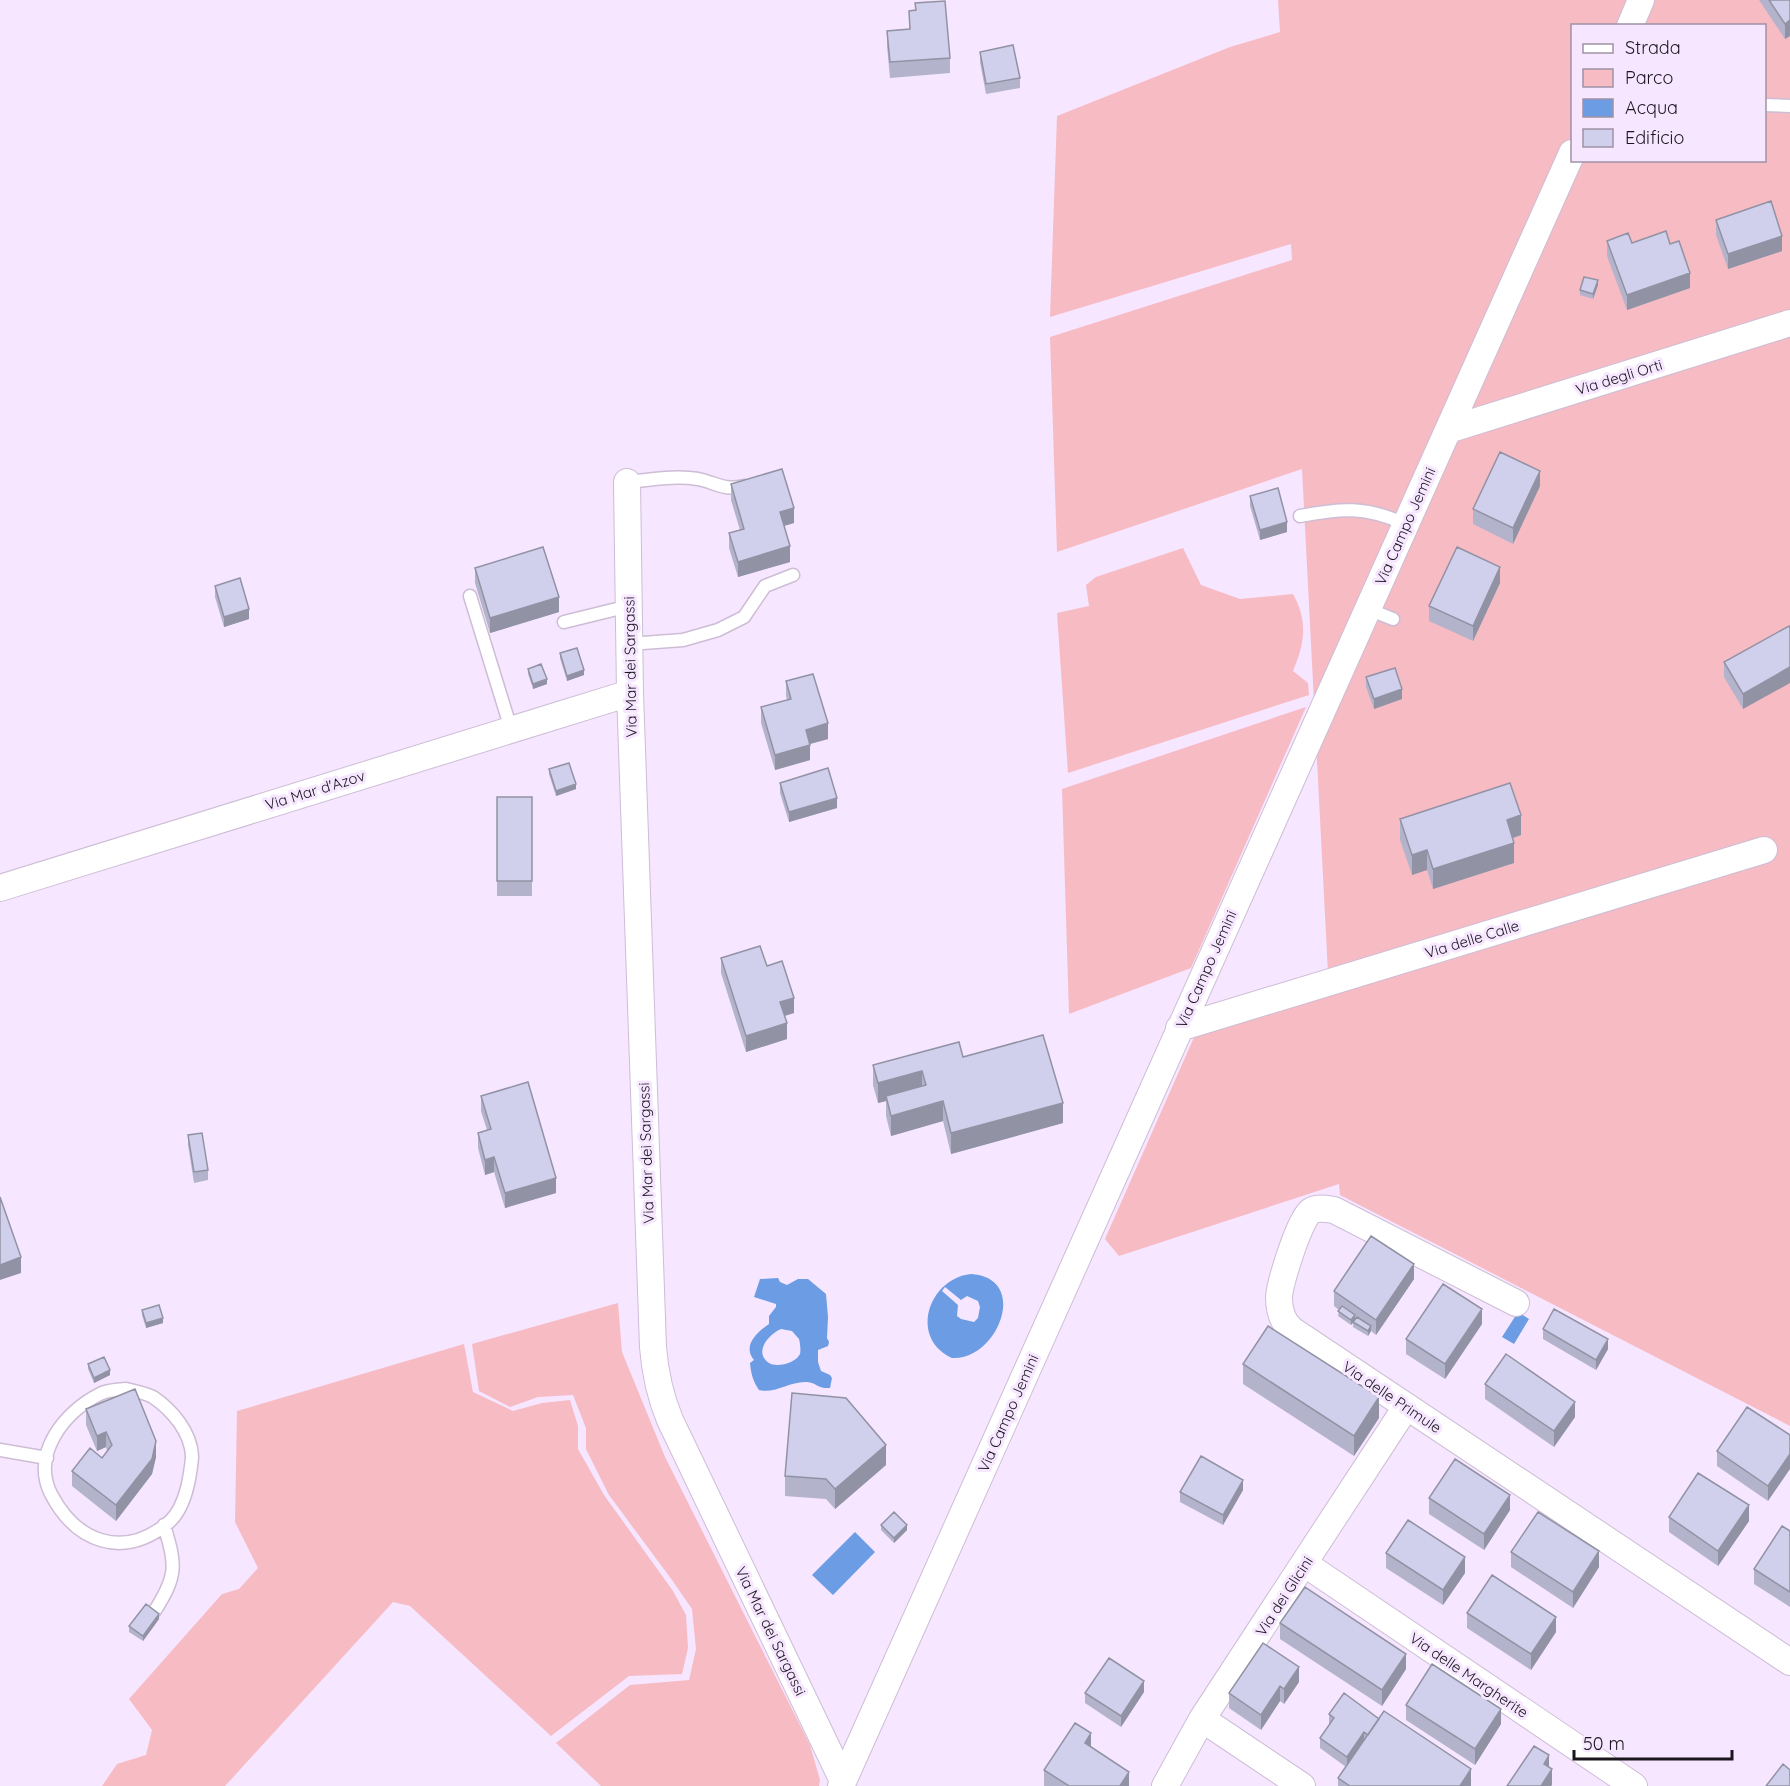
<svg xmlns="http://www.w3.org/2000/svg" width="1790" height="1786" viewBox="0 0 1790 1786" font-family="Quicksand,sans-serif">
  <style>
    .green { fill: #f7bbc4; fill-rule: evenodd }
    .water { fill: #6b9ce4; fill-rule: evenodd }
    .pier { fill: #f6e6ff }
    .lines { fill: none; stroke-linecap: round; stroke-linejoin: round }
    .lane-casing { stroke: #cdbdd5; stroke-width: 15 }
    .street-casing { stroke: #cdbdd5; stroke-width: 28 }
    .lane { stroke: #fff; stroke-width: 12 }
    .street { stroke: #fff; stroke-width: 26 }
    .wall { fill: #b3b3cb }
    .shaded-wall { fill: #9292a5 }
    .building { fill: #d0d0ec; stroke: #9292a5; stroke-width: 1.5 }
    .labels { text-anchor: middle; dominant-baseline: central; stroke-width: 6; stroke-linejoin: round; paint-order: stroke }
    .street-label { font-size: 15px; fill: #1b161e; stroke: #f6e6ff }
  </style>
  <rect width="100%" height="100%" fill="#f6e6ff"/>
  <path class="green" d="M1278,0H1790V1426L1340,1195L1339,1184L1119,1256L1105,1239L1195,1035L1329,993L1302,469L1057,552L1050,337L1292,260L1291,244L1050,317L1057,116L1230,47L1280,32ZM1572,26H1764V160H1572Z
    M1183,548L1201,585L1240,599L1293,594C1308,621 1305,643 1293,671L1308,683L1309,695L1068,773L1057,613L1089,606L1086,585L1096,577Z
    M1306,707L1191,968L1069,1014L1062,789Z
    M618,1303L622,1352L665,1457L810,1745L820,1780L819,1786H601L556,1743L630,1685L689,1680L696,1649L692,1609L672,1580L609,1495L586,1449V1428L573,1395L538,1397L510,1407L479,1391L472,1344Z
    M464,1344L473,1392L513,1411L542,1403L570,1400L578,1426V1449L604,1495L673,1591L686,1615L688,1648L682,1674L629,1676L551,1736L410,1606L393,1602L225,1786H102L117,1764L146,1755L152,1730L129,1699L222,1594L239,1589L258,1568L235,1522L237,1411Z"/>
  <path class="water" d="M971,1274C1031,1278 997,1361 952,1358C908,1338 929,1278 971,1274Z
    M778,1278L780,1282L787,1285L798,1279H808L826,1294L828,1317L827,1338L829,1342L828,1346L818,1350V1362L821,1371L830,1375L832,1378L830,1388C818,1389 817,1383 807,1382C789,1381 776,1394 759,1390C753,1381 751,1374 750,1363L754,1360C742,1346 757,1332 769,1324V1316L776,1307V1304L754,1297L760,1279ZM781,1329L792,1331L799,1339C800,1343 801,1350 800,1354C796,1363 777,1368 769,1363C753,1352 769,1334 781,1329Z
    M1518,1312L1529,1319L1514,1344L1502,1337Z
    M855,1532L875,1552L833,1595L812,1575Z"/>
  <path class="pier" d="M945,1287L961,1300L967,1296L978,1301L980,1307L978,1318L974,1322L961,1319L957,1316L958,1305L942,1291Z"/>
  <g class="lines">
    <defs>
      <path id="lane" d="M1764,105L1790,106
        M627,482C650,480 675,475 698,479C717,483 724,491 744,486
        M1300,516C1341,508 1366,506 1405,524
        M470,596L511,729
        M1368,609L1393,619
        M564,622L629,606
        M629,644L683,640L718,630L744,617L765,586L793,575
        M126,1389C135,1391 145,1393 153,1397C172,1410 191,1432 192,1456C192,1463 190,1472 189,1479C186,1495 181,1512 168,1523C123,1560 76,1542 51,1494C31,1454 64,1412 100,1394C107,1390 118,1390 126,1389Z
        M0,1450L47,1458
        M154,1612C178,1575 176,1565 164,1525"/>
      <path id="street" d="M1630,26L1641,0
        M1448,430L1790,323
        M627,482L630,693L653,1347C655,1373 660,1396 670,1420L843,1781
        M0,888L630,693
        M1179,1028L1764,850
        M1516,1303L1334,1210C1327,1209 1318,1207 1311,1211C1300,1217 1280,1283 1279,1297C1279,1310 1282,1322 1292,1330L1790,1662
        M1305,1564L1634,1786
        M1202,1719L1302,1786
        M841,1786L1572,153
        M1165,1786L1202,1719L1406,1407"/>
    </defs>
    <use href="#lane" class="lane-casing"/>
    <use href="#street" class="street-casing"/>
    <use href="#lane" class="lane"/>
    <use href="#street" class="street"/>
  </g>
  <path class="wall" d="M1759,0H1790V36L1785,39Z
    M915,3L950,58V73L890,78L887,46V31L909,29V11L915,10Z
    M980,52L1020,78V88L986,94L980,62Z
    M1716,220L1782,251L1728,269L1716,235Z
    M1607,241L1632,243L1670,244L1690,288L1627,310L1607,256Z
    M1598,285L1593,299L1580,295V290Z
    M731,484L794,523L784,526L790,562L738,577L729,548V533L740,530L731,500Z
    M1540,486L1513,544L1473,524V509Z
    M1250,496L1287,532L1260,540L1250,506Z
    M475,568L559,612L490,633L475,583Z
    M1500,583L1473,641L1429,621V606Z
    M215,586L249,619L224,627L215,597Z
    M1790,628L1743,709L1724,677V662Z
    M560,653L584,675L567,681L560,658Z
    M528,669L547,684L533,689L528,674Z
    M1366,677L1402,699L1374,709L1366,687Z
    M786,681L828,739L810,744V760L775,770L761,723V707L787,700L786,696Z
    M549,769L576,789L556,796L549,774Z
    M780,783L837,808L789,822L780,793Z
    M497,797H532V896H497Z
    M1400,819L1521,835L1513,838L1514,863L1433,889L1427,870L1412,875L1400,840Z
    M721,958L794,1013L785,1016L787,1039L746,1052L721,973Z
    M963,1057L1063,1123L951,1154L943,1121L891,1136L886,1116V1101L878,1103L873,1085V1065Z
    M481,1096L556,1193L505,1208L494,1172L485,1175L478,1148V1133L487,1130L481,1111Z
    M188,1135L208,1170V1180L194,1183L188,1145Z
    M1414,1279L1376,1335L1371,1331L1368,1336L1353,1327V1323L1351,1325L1338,1316L1339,1310L1334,1306V1291Z
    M142,1310L163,1323L146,1328L142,1315Z
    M1482,1324L1445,1379L1406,1354V1339Z
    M1543,1329L1608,1349L1596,1370L1543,1339Z
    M88,1364L110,1375L94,1383L88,1369Z
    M1243,1364L1379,1418L1354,1456L1243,1384Z
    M1485,1384L1575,1417L1554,1447L1485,1399Z
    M86,1409L156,1457L152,1474L116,1521L72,1486V1471L102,1458L107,1451L106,1447L97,1451L86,1425Z
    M1790,1435L1768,1501L1717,1466V1451Z
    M886,1465L835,1509L826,1499L785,1496V1476Z
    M1243,1490L1223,1525L1180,1502V1492Z
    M1429,1498L1510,1510L1484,1550L1429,1514Z
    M1669,1517L1749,1521L1718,1566L1669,1532Z
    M881,1525L907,1530L894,1543L881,1530Z
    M1790,1531V1607L1754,1584V1569Z
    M1511,1552L1599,1567L1573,1608L1511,1567Z
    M1386,1553L1465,1573L1443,1605L1386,1568Z
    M1467,1613L1556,1632L1531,1670L1467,1628Z
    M159,1619L143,1641L129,1632V1626Z
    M1280,1623L1406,1669L1382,1706L1280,1639Z
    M1299,1682L1284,1704L1280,1701L1261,1730L1229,1708V1693Z
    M1144,1692L1121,1727L1085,1703V1693Z
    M1406,1705L1501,1724L1475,1765L1406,1720Z
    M1329,1714L1471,1786H1338V1778L1346,1767L1320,1748V1738L1329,1725Z
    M1091,1748L1129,1786H1044V1770Z"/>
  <path class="shaded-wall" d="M1790,20V36L1785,39V24Z
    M1782,236V251L1728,269V254Z
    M1690,273V288L1627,310V295Z
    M1598,280V285L1593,299V294Z
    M1540,471V486L1513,544V528Z
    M794,508V523L780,527V512Z
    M1287,522V532L1260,540V530Z
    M790,546V562L738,577V562Z
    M1500,567V583L1473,641V626Z
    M559,597V612L490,633V618Z
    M249,609V619L224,627V617Z
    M1790,667V683L1743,709V694Z
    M584,670V675L567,681V676Z
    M547,679V684L533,689V684Z
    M1402,689V699L1374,709V699Z
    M828,723V739L806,745V730Z
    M810,745V760L775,770V755Z
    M576,784V789L556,796V791Z
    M837,798V808L789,822V812Z
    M1521,815V835L1507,840V820Z
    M1514,843V863L1433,889V869Z
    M1427,850V870L1412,875V855Z
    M794,998V1013L780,1017V1002Z
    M787,1023V1039L746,1052V1036Z
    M922,1071V1091L886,1096V1101L878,1103V1083Z
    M943,1101V1121L891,1136V1116Z
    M1063,1103V1123L951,1154V1133Z
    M494,1157V1172L485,1175V1160Z
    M556,1178V1193L505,1208V1193Z
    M21,1257V1273L0,1280V1265Z
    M1414,1264V1279L1376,1335V1320Z
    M1482,1309V1324L1445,1379V1364Z
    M1355,1315V1320L1351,1325V1320Z
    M163,1318V1323L146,1328V1323Z
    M1371,1326V1331L1368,1336V1331Z
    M1608,1339V1349L1596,1370V1360Z
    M110,1370V1375L94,1383V1378Z
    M1379,1397V1418L1354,1456V1436Z
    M1575,1402V1417L1554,1447V1431Z
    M106,1432V1447L97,1451V1436Z
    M156,1441V1457L152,1474L116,1521V1505Z
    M886,1445V1465L835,1509V1489Z
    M1790,1454V1469L1768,1501V1486Z
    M1243,1480V1490L1223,1525V1515Z
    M1510,1495V1510L1484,1550V1534Z
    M1749,1505V1521L1718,1566V1551Z
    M907,1525V1530L894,1543V1538Z
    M1599,1551V1567L1573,1608V1592Z
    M1465,1557V1573L1443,1605V1590Z
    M159,1614V1619L143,1641V1636Z
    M1556,1617V1632L1531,1670V1654Z
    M1406,1654V1669L1382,1706V1690Z
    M1299,1667V1682L1284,1704V1689Z
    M1144,1681V1692L1121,1727V1716Z
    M1280,1686V1701L1261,1730V1715Z
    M1501,1709V1724L1475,1765V1749Z
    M1364,1732V1742L1347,1767V1757Z
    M1091,1733V1748L1085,1743Z
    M1549,1755V1771L1544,1764Z
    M1471,1769V1786H1460Z
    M1552,1769V1785L1551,1786H1541Z
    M1129,1772V1786H1120Z"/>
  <path class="building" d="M1769,0H1790V20L1785,24Z
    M945,1L950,58L890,62L887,31L910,29L909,11L916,10L915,3Z
    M1013,45L1020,78L986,84L980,52Z
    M1771,201L1782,236L1728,254L1716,220Z
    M1666,231L1670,244L1679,241L1690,273L1627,295L1607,241L1628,233L1632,243Z
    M1584,277L1598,280L1593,294L1580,290Z
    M1500,452L1540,471L1513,528L1473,509Z
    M782,469L794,508L780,512L790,546L738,562L729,533L744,529L731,484Z
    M1278,488L1287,522L1260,530L1250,496Z
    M543,547L559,597L490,618L475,568Z
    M1457,547L1500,567L1473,626L1429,606Z
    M240,578L249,609L224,617L215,586Z
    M1789,626L1790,628V667L1743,694L1724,662Z
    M577,648L584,670L567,676L560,653Z
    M541,664L547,679L533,684L528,669Z
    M1395,668L1402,689L1374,699L1366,677Z
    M813,674L828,723L806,730L810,745L775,755L761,707L791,699L786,681Z
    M569,763L576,784L556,791L549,769Z
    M828,768L837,798L789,812L780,783Z
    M1510,783L1521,815L1507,820L1514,843L1433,869L1427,850L1412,855L1400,819Z
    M497,797H532V881H497Z
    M760,946L767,966L782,961L794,998L780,1002L787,1023L746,1036L721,958Z
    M1043,1035L1063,1103L951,1133L943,1101L891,1116L886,1096L926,1085L922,1071L878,1083L873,1065L959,1042L963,1057Z
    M528,1082L556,1178L505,1193L494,1157L485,1160L478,1133L491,1129L481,1096Z
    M202,1133L208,1170L194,1172L188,1135Z
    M0,1197L21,1257L0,1265Z
    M1371,1236L1414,1264L1376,1320L1334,1291Z
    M1443,1284L1482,1309L1445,1364L1406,1339Z
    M159,1305L163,1318L146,1323L142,1310Z
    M1342,1306L1355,1315L1351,1320L1338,1311Z
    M1554,1309L1608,1339L1596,1360L1543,1329Z
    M1357,1317L1371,1326L1368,1331L1353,1322Z
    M1268,1326L1379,1397L1354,1436L1243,1364Z
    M1506,1354L1575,1402L1554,1431L1485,1384Z
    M104,1357L110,1370L94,1378L88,1364Z
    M135,1389L156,1441L152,1459L116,1505L72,1471L90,1448L102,1458L112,1445L106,1432L97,1436L86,1409Z
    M792,1393L846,1398L886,1445L835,1489L826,1479L785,1476Z
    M1747,1407L1790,1435V1454L1768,1486L1717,1451Z
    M1201,1456L1243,1480L1223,1515L1180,1492Z
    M1455,1459L1510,1495L1484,1534L1429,1498Z
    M1698,1473L1749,1505L1718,1551L1669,1517Z
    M894,1512L907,1525L894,1538L881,1525Z
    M1538,1512L1599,1551L1573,1592L1511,1552Z
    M1408,1520L1465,1557L1443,1590L1386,1553Z
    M1782,1526L1790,1531V1592L1754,1569Z
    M1492,1575L1556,1617L1531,1654L1467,1613Z
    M1305,1587L1406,1654L1382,1690L1280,1623Z
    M146,1604L159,1614L143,1636L129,1626Z
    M1263,1643L1299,1667L1284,1689L1280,1686L1261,1715L1229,1693Z
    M1109,1658L1144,1681L1121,1716L1085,1693Z
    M1432,1664L1501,1709L1475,1749L1406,1705Z
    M1344,1693L1379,1719L1368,1735L1364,1732L1347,1757L1320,1738L1334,1718L1329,1714Z
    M1384,1711L1471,1769L1460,1786H1350L1338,1778Z
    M1075,1723L1091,1733L1085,1743L1129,1772L1120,1786H1069L1044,1770Z
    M1534,1746L1549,1755L1544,1764L1552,1769L1541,1786H1507Z
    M1783,1764L1790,1770V1786H1766Z"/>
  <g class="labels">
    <g class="street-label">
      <text transform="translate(1619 377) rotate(-17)">Via degli Orti</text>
      <text transform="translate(1405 526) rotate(-66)">Via Campo Jemini</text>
      <text transform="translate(630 667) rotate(-91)">Via Mar dei Sargassi</text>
      <text transform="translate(315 790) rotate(-17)">Via Mar d'Azov</text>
      <text transform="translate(1472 939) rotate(-17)">Via delle Calle</text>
      <text transform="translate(1206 969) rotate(-66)">Via Campo Jemini</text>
      <text transform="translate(646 1153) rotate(-92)">Via Mar dei Sargassi</text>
      <text transform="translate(1392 1397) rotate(34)">Via delle Primule</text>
      <text transform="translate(1008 1413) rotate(-66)">Via Campo Jemini</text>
      <text transform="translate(1284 1596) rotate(-57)">Via dei Glicini</text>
      <text transform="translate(771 1631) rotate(64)">Via Mar dei Sargassi</text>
      <text transform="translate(1469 1675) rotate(34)">Via delle Margherite</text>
    </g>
  </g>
  <rect x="1571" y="24" width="195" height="138" fill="#f6e6ff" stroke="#9e93a5" stroke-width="1.5"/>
  <rect x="1583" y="44" width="30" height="9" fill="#ffffff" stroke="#9e93a5" stroke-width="1.5"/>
  <text x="1625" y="54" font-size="18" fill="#1b161e">Strada</text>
  <rect x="1583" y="69" width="30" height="18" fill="#f7bbc4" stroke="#9e93a5" stroke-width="1.5"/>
  <text x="1625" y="84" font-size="18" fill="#1b161e">Parco</text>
  <rect x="1583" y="99" width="30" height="18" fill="#6b9ce4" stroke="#9e93a5" stroke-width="1.5"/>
  <text x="1625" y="114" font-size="18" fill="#1b161e">Acqua</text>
  <rect x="1583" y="129" width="30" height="18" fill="#d0d0ec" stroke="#9e93a5" stroke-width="1.5"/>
  <text x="1625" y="144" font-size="18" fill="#1b161e">Edificio</text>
  <path d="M1574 1750v9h158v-9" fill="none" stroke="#1b161e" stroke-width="3"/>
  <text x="1583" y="1750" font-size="18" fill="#1b161e" stroke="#f6e6ff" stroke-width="4.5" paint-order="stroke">50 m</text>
</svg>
